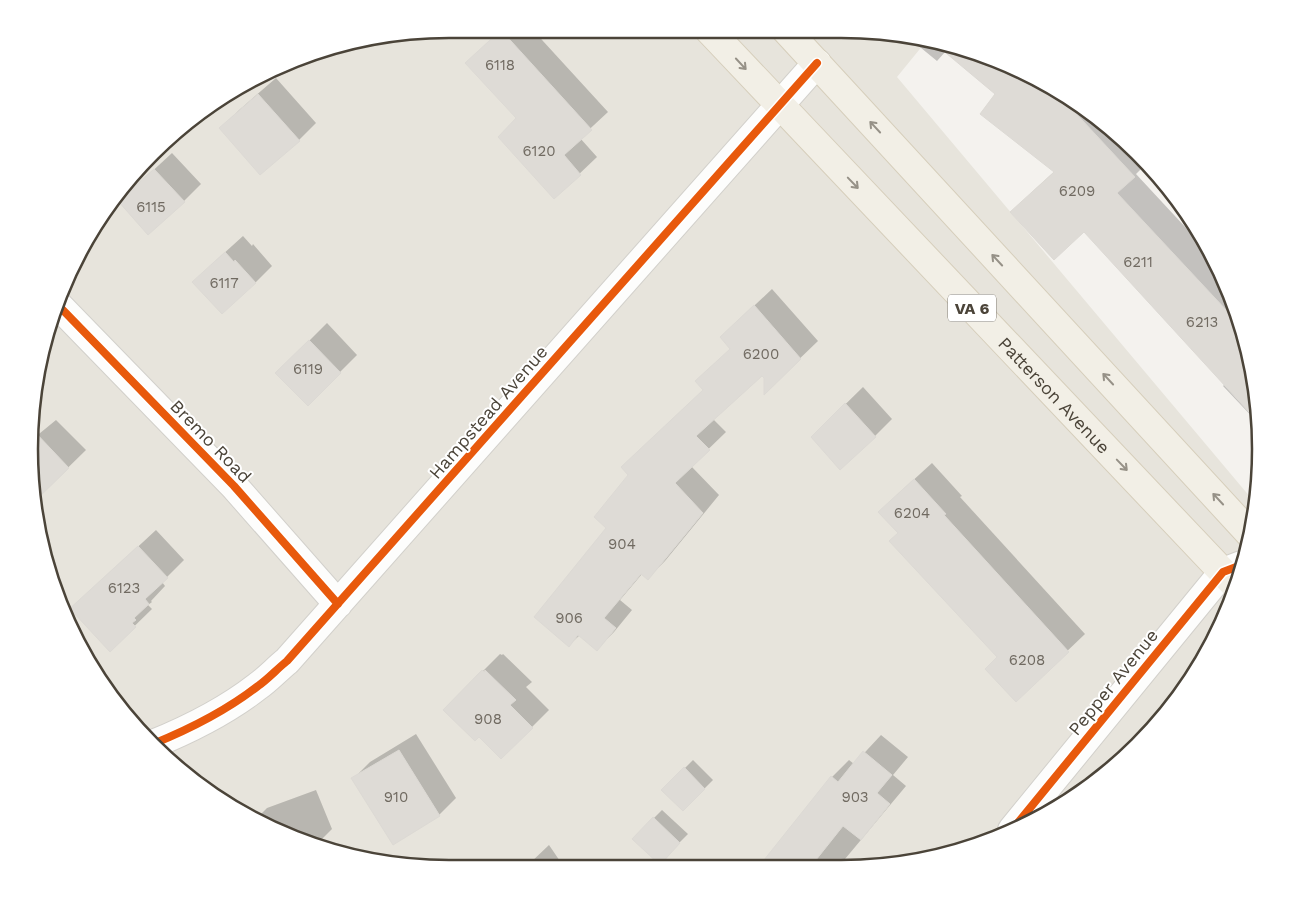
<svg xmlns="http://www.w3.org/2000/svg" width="1290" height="897" viewBox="0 0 1290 897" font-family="'Work Sans',sans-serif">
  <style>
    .residential { fill: #e7e4dc }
    .shadow { fill: #0003 }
    .building { fill: #dedbd6; stroke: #dcd9d4 }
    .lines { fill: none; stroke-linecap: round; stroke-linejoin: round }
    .street-casing { stroke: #d2d0cb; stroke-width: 30 }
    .primary-casing { stroke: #d6cebb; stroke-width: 30 }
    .street { stroke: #fdfdfc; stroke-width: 28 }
    .primary { stroke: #f2efe6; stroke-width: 28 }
    .cycleway-casing { stroke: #fff; stroke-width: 11 }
    .cycleway { stroke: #e8590c; stroke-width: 8 }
    .oneway { stroke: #969187 }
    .labels { text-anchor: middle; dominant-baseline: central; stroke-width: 4; stroke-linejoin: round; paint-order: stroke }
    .number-label { font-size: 15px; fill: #706a61 }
    .shield { fill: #fff; stroke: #817c74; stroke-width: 1 }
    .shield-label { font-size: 16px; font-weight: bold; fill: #4b4439 }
    .street-label { font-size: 18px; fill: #4b4439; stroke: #fff }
    .rim { fill: none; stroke: #4b4439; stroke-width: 2.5 }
  </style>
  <rect width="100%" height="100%" fill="#f4f2ee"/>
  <path class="residential" d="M449,29H842L928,39L897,77L1256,504L1247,557L1218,634L1175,704L1118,764L1027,825L897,865L421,867L340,854L263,825L193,782L133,725L72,634L37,530L32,394L61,288L133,172L216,99L340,43Z"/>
  <path class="shadow" d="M503,29H532L608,112L580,138L597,157L554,198L484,46Z
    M920,37L1052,85L1147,163L1136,174L1213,257L1239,313L1258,393L1259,424L1223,386L1225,384L1085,231L1031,193L1055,171L997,94L946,51L937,61L915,43Z
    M276,78L316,123L299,140L221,128L238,111Z
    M172,153L201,184L184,201H120Z
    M243,236L252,246L253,244L272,266L255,283L211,265Z
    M772,289L818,341L765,392V377L762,374L713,419L726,432L691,466L719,495L665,561L648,578L642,574L620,600L632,610L614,632L597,649L580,635L569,645L608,528L705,390L731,348L739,320Z
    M327,323L357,355L308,404L277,373Z
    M863,387L892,419L875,436L812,437Z
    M56,420L86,450L36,499L34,438Z
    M932,463L962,496L960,497L1085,634L1016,700L999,657L899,533L897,495Z
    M156,530L184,560L162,582L165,586L151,601L152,602L148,605L152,609L110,650L89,592Z
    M500,654L502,655L503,654L532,682L526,687L549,710L501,758L479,735L444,710Z
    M416,734L456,798L439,815L353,779L370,762Z
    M881,735L908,757L893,775L906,786L840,865H761L832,777L849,760L854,764Z
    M693,760L713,780L683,810L663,790Z
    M316,790L332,829L316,845L263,825L255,820L267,808Z
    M662,810L688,834L668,854L654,818Z
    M549,845L564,867H526L529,864Z"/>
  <path class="building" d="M501,30L592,130L564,155L581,175L554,199L498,137L516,118L465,63Z
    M942,44L1052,85L1073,103L1070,107L1135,177L1117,193L1242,327L1258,393L1259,423L1084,232L1054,260L1010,212L1054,172L980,114L995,94L940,48Z
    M258,94L300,141L260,175L219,128Z
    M154,169L185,202L148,235L118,201Z
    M225,252L234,262L235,260L256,283L222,314L192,282Z
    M754,305L801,359L764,395V378L762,376L696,436L710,450L675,483L703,513L648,580L641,574L604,618L616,628L597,651L578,635L569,647L534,617L606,528L594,517L628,475L621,467L703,390L695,381L730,349L720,337Z
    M309,340L341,373L308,406L275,373Z
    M845,403L876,437L840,470L811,437Z
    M34,431L69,468L36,500L35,466Z
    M914,479L946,514L944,515L1069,652L1016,702L985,669L997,657L889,541L898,533L878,512Z
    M138,546L168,578L145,599L149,604L134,618L136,620L132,623L136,627L110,652L73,612H66Z
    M482,670L484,672L485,670L516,700L510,705L533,728L501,759L479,737L475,741L443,710Z
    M399,750L440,816L393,845L351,778Z
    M863,751L892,775L877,793L890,804L861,840L843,826L812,865H760L831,776L838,782Z
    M684,767L705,789L683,811L661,790Z
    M653,817L680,843L660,865L632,839Z"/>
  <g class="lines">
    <defs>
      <path id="street" d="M57,304L234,486L338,604
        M153,744C190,729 226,711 258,686C268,679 277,669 287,661L817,63
        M1012,830L1223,572L1244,564"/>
      <g id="primary">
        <path id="s1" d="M708,29L1236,586"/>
        <path d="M785,29L1251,535"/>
      </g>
    </defs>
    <use href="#street" class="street-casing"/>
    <use href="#primary" class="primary-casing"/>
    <use href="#street" class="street"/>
    <use href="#primary" class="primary"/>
    <defs>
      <path id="cycleway" d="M57,304L234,486L338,604
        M153,744C190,729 226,711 258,686C268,679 277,669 287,661L817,63
        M1012,830L1223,572L1244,564"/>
    </defs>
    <use href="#cycleway" class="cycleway-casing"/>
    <use href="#cycleway" class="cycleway"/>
  </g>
  <defs><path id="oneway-shaft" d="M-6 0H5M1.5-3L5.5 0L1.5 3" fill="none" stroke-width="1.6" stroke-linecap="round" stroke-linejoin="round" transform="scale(1.25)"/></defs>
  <g class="oneway">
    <use href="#oneway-shaft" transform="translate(741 64) rotate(47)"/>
    <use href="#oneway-shaft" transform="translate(875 127) rotate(-133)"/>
    <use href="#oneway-shaft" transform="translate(853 183) rotate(46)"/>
    <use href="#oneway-shaft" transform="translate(997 260) rotate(-133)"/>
    <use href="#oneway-shaft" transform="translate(1108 379) rotate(-133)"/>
    <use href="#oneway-shaft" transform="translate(1122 465) rotate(46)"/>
    <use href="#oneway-shaft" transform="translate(1218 499) rotate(-133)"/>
  </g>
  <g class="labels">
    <g class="number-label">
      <text x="500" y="65">6118</text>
      <text x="539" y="151">6120</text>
      <text x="1077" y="191">6209</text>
      <text x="151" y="207">6115</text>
      <text x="1138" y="262">6211</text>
      <text x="224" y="283">6117</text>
      <text x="1202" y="322">6213</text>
      <text x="761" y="354">6200</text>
      <text x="308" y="369">6119</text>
      <text x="912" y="513">6204</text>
      <text x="622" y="544">904</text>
      <text x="124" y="588">6123</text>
      <text x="569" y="618">906</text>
      <text x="1027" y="660">6208</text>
      <text x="488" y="719">908</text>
      <text x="396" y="797">910</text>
      <text x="855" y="797">903</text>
    </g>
    <rect class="shield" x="948" y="294.5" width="48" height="27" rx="4"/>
    <g class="shield-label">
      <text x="972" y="308">VA 6</text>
    </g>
    <g class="street-label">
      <text stroke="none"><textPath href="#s1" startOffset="504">Patterson Avenue</textPath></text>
      <text transform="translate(488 412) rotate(-49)">Hampstead Avenue</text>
      <text transform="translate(211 441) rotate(46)">Bremo Road</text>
      <text transform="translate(1113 682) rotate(-51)">Pepper Avenue</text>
    </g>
  </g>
  <path d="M0 0H1290V897H0ZM449 38H841A411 411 0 0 1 1252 449V449A411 411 0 0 1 841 860H449A411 411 0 0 1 38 449V449A411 411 0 0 1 449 38Z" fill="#fff" fill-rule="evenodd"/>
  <path class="rim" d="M449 38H841A411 411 0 0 1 1252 449V449A411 411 0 0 1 841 860H449A411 411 0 0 1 38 449V449A411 411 0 0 1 449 38Z"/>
</svg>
